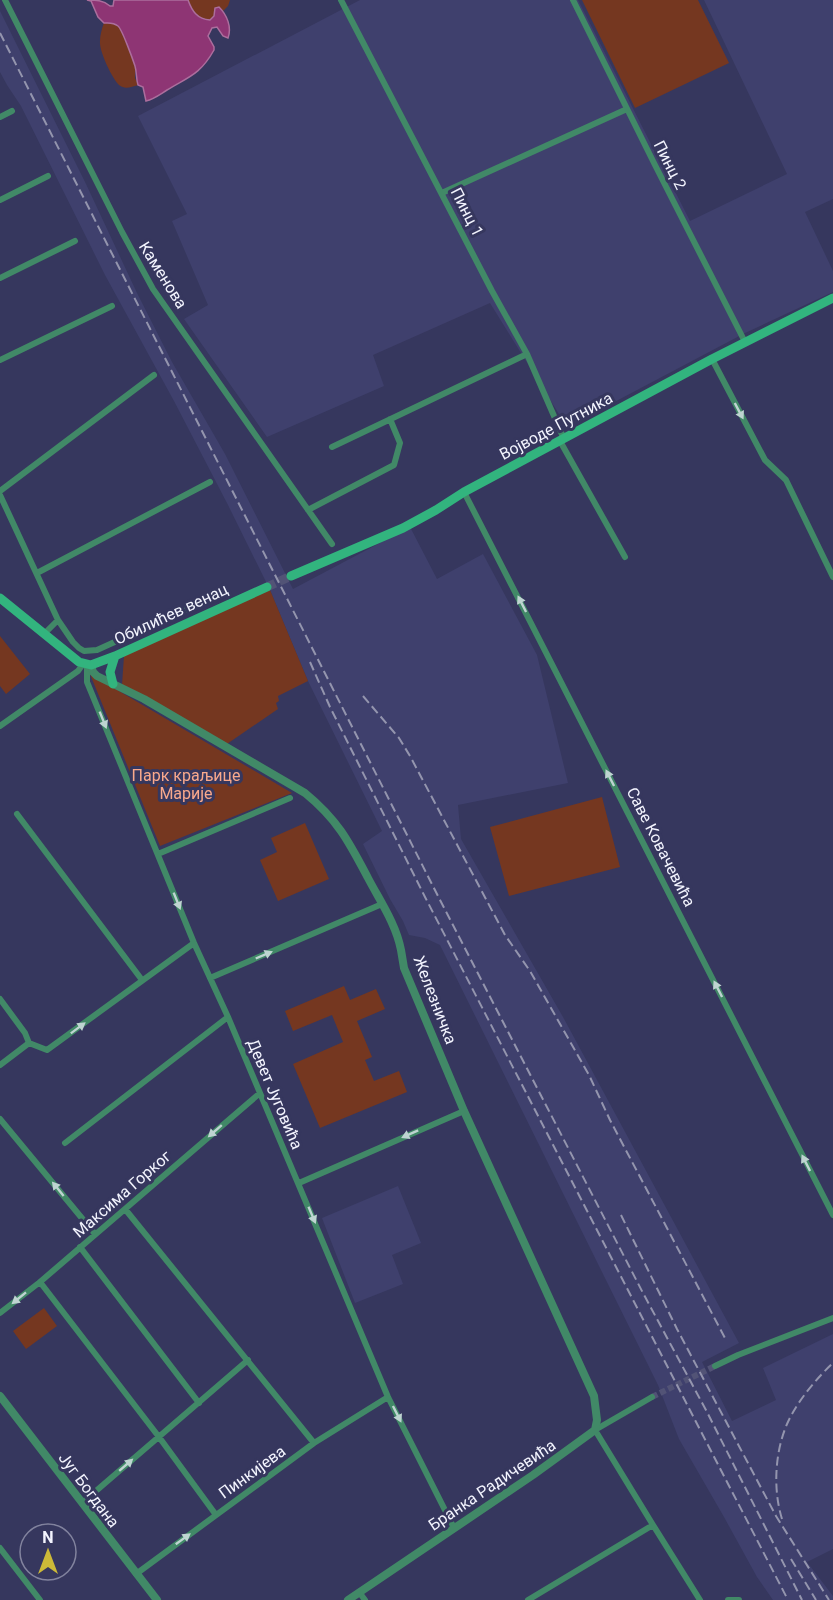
<svg xmlns="http://www.w3.org/2000/svg" width="833" height="1600" viewBox="0 0 833 1600" font-family="Roboto,sans-serif">
  <style>
    .built { fill: #3f406d }
    .green { fill: #753720 }
    .water { fill: #8e3574; stroke: #ac6e9d; stroke-width: 1.5 }
    .lines { fill: none; stroke-linecap: round; stroke-linejoin: round }
    .minor-tunnel { stroke: #525376; stroke-width: 6; stroke-dasharray: 6 3; stroke-linecap: butt }
    .secondary-tunnel { stroke: #525376; stroke-width: 9; stroke-dasharray: 9 4.5; stroke-linecap: butt }
    .minor { stroke: #418967; stroke-width: 6 }
    .tertiary { stroke: #418967; stroke-width: 8 }
    .secondary { stroke: #32b47e; stroke-width: 9 }
    .rail { stroke: #9495ae; stroke-width: 2; stroke-dasharray: 9 4.5; stroke-linecap: butt }
    .oneway { fill: #bed4d1 }
    .labels { text-anchor: middle; dominant-baseline: central; stroke-width: 6; stroke-linejoin: round; paint-order: stroke }
    .street-label { font-size: 16px; fill: #f3f4fe; stroke: #36375e }
    .park-label { font-size: 16px; fill: #f9a98c; stroke: #36375e }
  </style>
  <rect width="100%" height="100%" fill="#36375e"/>
  <path class="built" d="M360,0H578L690,221L787,174L704,0H833V199L805,212L833,271V292L745,333L567,427L490,303L373,355L384,386L267,437L184,319L208,305L172,221L187,214L138,116Z
    M0,11L86,184L137,293L172,362L225,454L293,589L410,527L437,579L483,554L537,655L568,783L458,805L461,839L563,1017L739,1343L702,1362L732,1421L776,1400L763,1368L833,1334V1549L807,1562L833,1596V1600H773L757,1577L724,1517L679,1439L658,1385L440,945L425,938L409,935L403,921L390,899L363,844L382,831L308,681L270,590L228,505L174,401L105,275L21,106L7,85L0,72Z
    M398,1186L421,1243L392,1255L403,1284L355,1303L322,1218Z"/>
  <path class="green" d="M188,0H230L228,6L223,11L221,9L210,20C197,19 192,12 188,0Z
    M582,0H698L729,63L635,108Z
    M104,23H114L121,29L135,65V78L138,85C131,87 125,90 119,85C112,78 99,51 100,41C100,35 102,28 104,23Z
    M270,590L308,681L278,696L279,701L276,703L278,709L224,746L122,685L124,656Z
    M0,636L30,674L6,694L0,686Z
    M90,674L292,793L160,846Z
    M602,797L620,867L509,896L490,827Z
    M305,823L329,879L278,901L260,860L277,852L271,838Z
    M344,986L350,1000L376,989L385,1009L357,1021L372,1057L365,1060L374,1081L399,1071L407,1092L320,1128L293,1064L343,1042L332,1015L293,1031L285,1011Z
    M44,1308L57,1326L26,1349L13,1331Z"/>
  <path class="water" d="M87,0C96,0 103,0 110,6H113L114,0H188C192,11 197,19 210,20L214,16L215,8L219,7C227,15 232,27 228,38L223,36L217,27L212,28L208,36L214,47V50C200,75 188,77 167,90C159,95 154,99 146,101L143,87L138,85C136,79 137,73 135,66C133,60 122,29 118,26C113,22 109,23 104,23L98,17L91,1Z"/>
  <g class="lines">
    <path class="minor-tunnel" d="M652,1397L715,1366"/>
    <path class="secondary-tunnel" d="M267,587L291,576"/>
    <path class="minor" d="M5,0L122,232L153,289L332,544
      M341,0L492,291L527,354L564,439
      M573,0L655,165L745,342
      M0,117L12,111
      M442,194L444,192L627,109
      M0,200L48,176
      M0,278L75,241
      M712,359L765,460L786,480L833,577
      M0,360L112,306
      M560,441L625,557
      M332,447L527,354
      M0,491L154,375
      M464,492L833,1215
      M0,495L58,620L73,642L79,648L84,651L97,650L185,610
      M308,510L394,465L400,443L390,419
      M37,573L210,482
      M44,634L58,620
      M87,665V682L194,943L228,1017L388,1397L454,1528
      M0,726L78,671L83,664
      M17,814L142,980
      M158,854L290,798
      M210,978L382,904
      M0,999L25,1033L29,1043
      M29,1043L47,1050L194,943
      M0,1065L29,1043
      M0,1119L95,1234
      M65,1143L228,1017
      M299,1183L464,1111
      M125,1209L314,1443
      M80,1247L199,1403
      M40,1282L159,1437L216,1515
      M0,1313L40,1282L260,1093
      M715,1366L738,1355L833,1318
      M652,1397L595,1430L653,1525L700,1600
      M82,1503L248,1360
      M0,1548L40,1600
      M136,1574L314,1443L388,1397
      M359,1592L365,1600
      M528,1600L653,1525
      M728,1600H739"/>
    <path class="tertiary" d="M91,665L93,672L97,676L144,699L305,793C338,820 349,842 368,878C380,901 396,924 401,950C402,956 403,962 404,968L464,1111L594,1396L597,1420L595,1430L533,1475L348,1600
      M0,1396L157,1600"/>
    <path class="secondary" d="M291,576L403,528L436,510L464,492L712,359L833,298
      M0,598L79,662L91,665L115,656L267,587
      M113,684L110,672L115,656"/>
    <path class="rail" d="M0,33L439,898L643,1293L707,1412L802,1600
      M310,662L330,707L425,897L788,1600
      M363,696L399,738L410,756L505,935L530,971L589,1075L610,1120L726,1340
      M621,1215L677,1329L776,1516L829,1600
      M782,1519C772,1487 775,1444 792,1414C802,1396 818,1377 833,1363
      M791,1559L816,1600"/>
  </g>
  <defs><path id="oneway-solid" d="M-6-.8H1V-3.2L6.5 0L1 3.2V.8H-6Z" transform="scale(1.5)"/></defs>
  <g class="oneway">
    <use href="#oneway-solid" transform="translate(739 411) rotate(62)"/>
    <use href="#oneway-solid" transform="translate(522 604) rotate(-117)"/>
    <use href="#oneway-solid" transform="translate(103 720) rotate(68)"/>
    <use href="#oneway-solid" transform="translate(610 778) rotate(-117)"/>
    <use href="#oneway-solid" transform="translate(177 901) rotate(68)"/>
    <use href="#oneway-solid" transform="translate(264 955) rotate(-23)"/>
    <use href="#oneway-solid" transform="translate(718 989) rotate(-117)"/>
    <use href="#oneway-solid" transform="translate(78 1028) rotate(-37)"/>
    <use href="#oneway-solid" transform="translate(215 1131) rotate(139)"/>
    <use href="#oneway-solid" transform="translate(410 1134) rotate(156)"/>
    <use href="#oneway-solid" transform="translate(806 1163) rotate(-117)"/>
    <use href="#oneway-solid" transform="translate(58 1189) rotate(-129)"/>
    <use href="#oneway-solid" transform="translate(312 1215) rotate(67)"/>
    <use href="#oneway-solid" transform="translate(19 1298) rotate(141)"/>
    <use href="#oneway-solid" transform="translate(397 1414) rotate(63)"/>
    <use href="#oneway-solid" transform="translate(126 1465) rotate(-41)"/>
    <use href="#oneway-solid" transform="translate(183 1539) rotate(-36)"/>
  </g>
  <g class="labels">
    <g class="street-label">
      <text transform="translate(670 165) rotate(63)">Пинц 2</text>
      <text transform="translate(467 212) rotate(63)">Пинц 1</text>
      <text transform="translate(163 275) rotate(58)">Каменова</text>
      <text transform="translate(556 426) rotate(-28)">Војводе Путника</text>
      <text transform="translate(171 614) rotate(-25)">Обилићев венац</text>
      <text transform="translate(661 847) rotate(63)">Саве Ковачевића</text>
      <text transform="translate(435 1000) rotate(69)">Железничка</text>
      <text transform="translate(275 1094) rotate(67)">Девет Југовића</text>
      <text transform="translate(122 1194) rotate(-41)">Максима Горког</text>
      <text transform="translate(252 1472) rotate(-36)">Пинкијева</text>
      <text transform="translate(492 1485) rotate(-34)">Бранка Радичевића</text>
      <text transform="translate(89 1490) rotate(53)">Југ Богдана</text>
    </g>
    <g class="park-label">
      <text x="186" y="775">Парк краљице<tspan x="186" dy="18">Марије</tspan></text>
    </g>
  </g>
  <g transform="translate(48 1552)"><circle r="28" fill="#36375e" stroke="#82839e" stroke-width="1.5"/>
  <path d="M0-4.5L10 22L0 15L-10 22Z" fill="#ccb938"/>
  <text y="-9" font-size="16" font-weight="bold" text-anchor="middle" fill="#f3f4fe">N</text>
  </g>
</svg>
